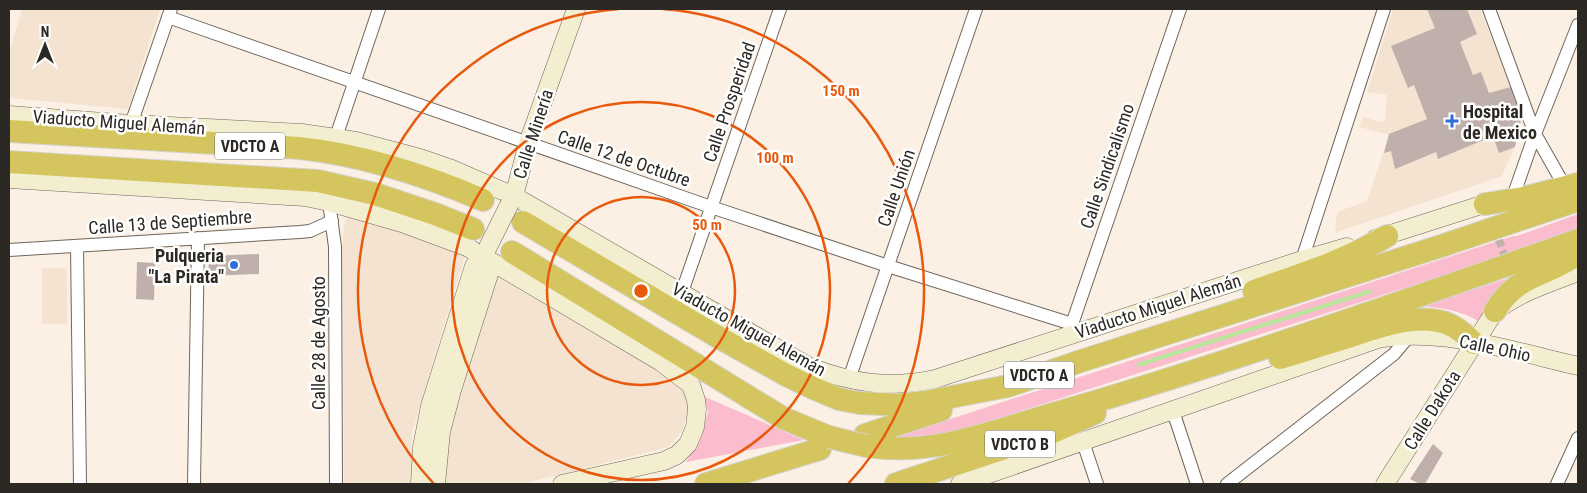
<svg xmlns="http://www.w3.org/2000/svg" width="1587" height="493" viewBox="0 0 1587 493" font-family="'Roboto Condensed',sans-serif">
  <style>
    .built { fill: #f5e3d2 }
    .green { fill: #fbbcce }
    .water { fill: #b8e69b }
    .building { fill: #c0b0ac }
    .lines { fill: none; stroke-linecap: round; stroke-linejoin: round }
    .street-casing { stroke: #70665c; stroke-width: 14 }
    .secondary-casing { stroke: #70665c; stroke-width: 19 }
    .highway-casing { stroke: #d5d4d3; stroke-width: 24 }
    .street { stroke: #fff; stroke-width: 12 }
    .secondary { stroke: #f2eecf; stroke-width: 18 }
    .highway { stroke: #d5c55e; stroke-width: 22 }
    .secondary-bridge-casing { stroke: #70665c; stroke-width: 19; stroke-linecap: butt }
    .highway-bridge-casing { stroke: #d5d4d3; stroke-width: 24; stroke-linecap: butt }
    .secondary-bridge { stroke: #f2eecf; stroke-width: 18 }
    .highway-bridge { stroke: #d5c55e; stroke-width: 22 }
    .ring { fill: none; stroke: #e8590c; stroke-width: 2.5 }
    .poi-dot { fill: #2c6dda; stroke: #fff; stroke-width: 2 }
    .labels { text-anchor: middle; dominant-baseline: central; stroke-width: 5; stroke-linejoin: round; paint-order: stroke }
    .shield { fill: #fff; stroke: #6b6866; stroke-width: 1 }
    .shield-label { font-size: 16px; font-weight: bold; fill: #2c2824 }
    .street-label { font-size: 18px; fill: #2c2824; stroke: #fff }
    .poi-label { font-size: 18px; font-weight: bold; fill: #2c2824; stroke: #fff; text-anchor: start }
    .centre { fill: #e8590c; stroke: #fff; stroke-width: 2.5 }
    .ring-label { font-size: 15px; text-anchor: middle; font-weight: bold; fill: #e8590c; stroke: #fff; stroke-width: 5; stroke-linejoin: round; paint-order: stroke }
  </style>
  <rect width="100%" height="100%" fill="#fcf0e5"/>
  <path class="built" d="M22,9H160L128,109L9,98V53Z
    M1393,9H1480L1511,87L1521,117L1520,126L1515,147L1502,176L1335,233L1337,212L1367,201L1389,135L1359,127L1363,117L1381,122L1385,120L1387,95L1367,92Z
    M349,210L466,252L412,433L411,484H344L342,244L344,228Z
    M42,268H67V324H42Z
    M495,269L677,381L690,404L682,431L669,447L522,484H443L445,444Z"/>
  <path class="green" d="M1578,214V228L1521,249L1508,255L974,426L941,435L889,439L1513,236H1517Z
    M1506,279L1478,321C1460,310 1442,308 1421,306Z
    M703,396L804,440L686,462L701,438L708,411Z"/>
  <path class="water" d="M1371,289L1372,293L1138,367L1137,363Z"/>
  <path class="building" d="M1427,9H1467L1477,34L1460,42L1473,75L1481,72L1489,93L1511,87L1521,117L1520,126L1515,147L1499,153L1493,136L1438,159L1436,152L1395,169L1391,151L1384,153L1389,134L1427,119L1414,85L1408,88L1391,46L1435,28Z
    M1503,239L1505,245L1498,248L1495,241Z
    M1506,249L1508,255L1501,257L1499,252Z
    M259,254V274L209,276L208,256Z
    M137,262L155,263L154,300L136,299Z
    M1433,444L1443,453L1425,484H1420L1410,479Z"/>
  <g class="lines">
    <defs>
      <path id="street" d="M1489,9L1535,134L1560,178
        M168,17L711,207L888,266L1072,324
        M131,124L171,9
        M336,137L379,9
        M1514,194L1535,134L1578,25
        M329,202L335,247L336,484
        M77,246L80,484
        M9,250L300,232L310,231L332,221
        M1302,260L1384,9
        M682,292L780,9
        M1070,330L1180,9
        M849,379L976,9
        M1173,411L1197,484
        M1083,442L1097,484
        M194,484L198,238
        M1227,484L1394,354L1410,335
        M1557,484L1578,438"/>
      <path id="secondary" d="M9,115L131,124L302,133L356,141L420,158L452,169L514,196L808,366C851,383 889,389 935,379L1302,260L1347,247
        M9,179L305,197L329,202L402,223L467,247L661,362L691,385L696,400L697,409L695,427L688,444L677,455L664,461L562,484
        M510,203L514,196L528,143L576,9
        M1375,239L1497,200
        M420,484L422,447L430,406L474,266L487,249
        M436,484L441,432L452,390L489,274L484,255
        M960,484L1378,339C1440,327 1517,352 1578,366
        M1385,484L1495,311C1521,292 1549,283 1578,272"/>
      <path id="highway" d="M9,131L299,148C363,155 425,175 483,200
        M9,162L318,181L375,194L435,214L473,229
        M1485,204L1523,198L1578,184
        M523,222L718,337L786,375L813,388L839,399L859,403L902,405L925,402L1008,386L1081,361L1444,245L1578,200
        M512,252L783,418L829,437
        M1254,291C1299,275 1345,261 1387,236
        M1495,311C1517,273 1547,277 1578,254
        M1280,358C1301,352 1321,345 1342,339C1374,329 1413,312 1446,323C1457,327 1466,335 1474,343
        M865,435L941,410
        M866,446C919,454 959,442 1010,427C1038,418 1066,410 1094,402C1257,353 1418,297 1578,240
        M706,484L820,449
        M896,484L1053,432L1095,413"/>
    </defs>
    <use href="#street" class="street-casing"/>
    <use href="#secondary" class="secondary-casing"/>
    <use href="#highway" class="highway-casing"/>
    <use href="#street" class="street"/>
    <use href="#secondary" class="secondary"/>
    <use href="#highway" class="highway"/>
    <defs>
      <path id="secondary-bridge" d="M487,249L510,203"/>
      <path id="highway-bridge" d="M829,437L866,446"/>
    </defs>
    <use href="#secondary-bridge" class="secondary-bridge-casing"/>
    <use href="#highway-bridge" class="highway-bridge-casing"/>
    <use href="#secondary-bridge" class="secondary-bridge"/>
    <use href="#highway-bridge" class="highway-bridge"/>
  </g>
  <g class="ring">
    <circle cx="641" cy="291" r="94"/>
    <circle cx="641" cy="291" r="189"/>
    <path d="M434 484A283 283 0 0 1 619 9M663 9A283 283 0 0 1 848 484"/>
  </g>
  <g class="poi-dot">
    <path d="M1449.5 113.5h5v5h5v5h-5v5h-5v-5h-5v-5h5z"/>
    <circle cx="234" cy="265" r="5"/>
  </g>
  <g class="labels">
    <g class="shield">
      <rect x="215" y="132.5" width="70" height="27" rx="4"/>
      <rect x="1004" y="361.5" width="70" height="27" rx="4"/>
      <rect x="985" y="430.5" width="70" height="27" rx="4"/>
    </g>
    <g class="shield-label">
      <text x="250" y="146">VDCTO A</text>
      <text x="1039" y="375">VDCTO A</text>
      <text x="1020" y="444">VDCTO B</text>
    </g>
    <g class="street-label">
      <text transform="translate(729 102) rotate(-71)">Calle Prosperidad</text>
      <text transform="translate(119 122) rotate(4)">Viaducto Miguel Alemán</text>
      <text transform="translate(533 134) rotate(-72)">Calle Minería</text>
      <text transform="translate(624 158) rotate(19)">Calle 12 de Octubre</text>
      <text transform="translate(1107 166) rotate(-71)">Calle Sindicalismo</text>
      <text transform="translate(896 188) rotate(-71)">Calle Unión</text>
      <text transform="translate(170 222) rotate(-4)">Calle 13 de Septiembre</text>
      <text transform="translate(1158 306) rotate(-18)">Viaducto Miguel Alemán</text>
      <text transform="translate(749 329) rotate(29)">Viaducto Miguel Alemán</text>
      <text transform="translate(318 343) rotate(-90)">Calle 28 de Agosto</text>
      <text transform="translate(1495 348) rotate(12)">Calle Ohio</text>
      <text transform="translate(1432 410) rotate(-58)">Calle Dakota</text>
    </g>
    <g class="poi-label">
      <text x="1463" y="111">Hospital<tspan x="1463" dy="21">de Mexico</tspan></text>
      <text x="224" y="255" text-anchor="end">Pulqueria<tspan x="224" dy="21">"La Pirata"</tspan></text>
    </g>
  </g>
  <circle cx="641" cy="291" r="8" class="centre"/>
  <g class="ring-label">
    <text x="841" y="96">150 m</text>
    <text x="775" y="163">100 m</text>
    <text x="707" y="230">50 m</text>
  </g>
  <rect width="1587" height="493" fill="none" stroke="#2c2824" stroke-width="20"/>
  <g transform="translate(45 45)" stroke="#ffffff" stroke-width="4" paint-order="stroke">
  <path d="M0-4L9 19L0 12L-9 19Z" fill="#2c2824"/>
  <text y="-8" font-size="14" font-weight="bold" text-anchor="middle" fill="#2c2824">N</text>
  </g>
</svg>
